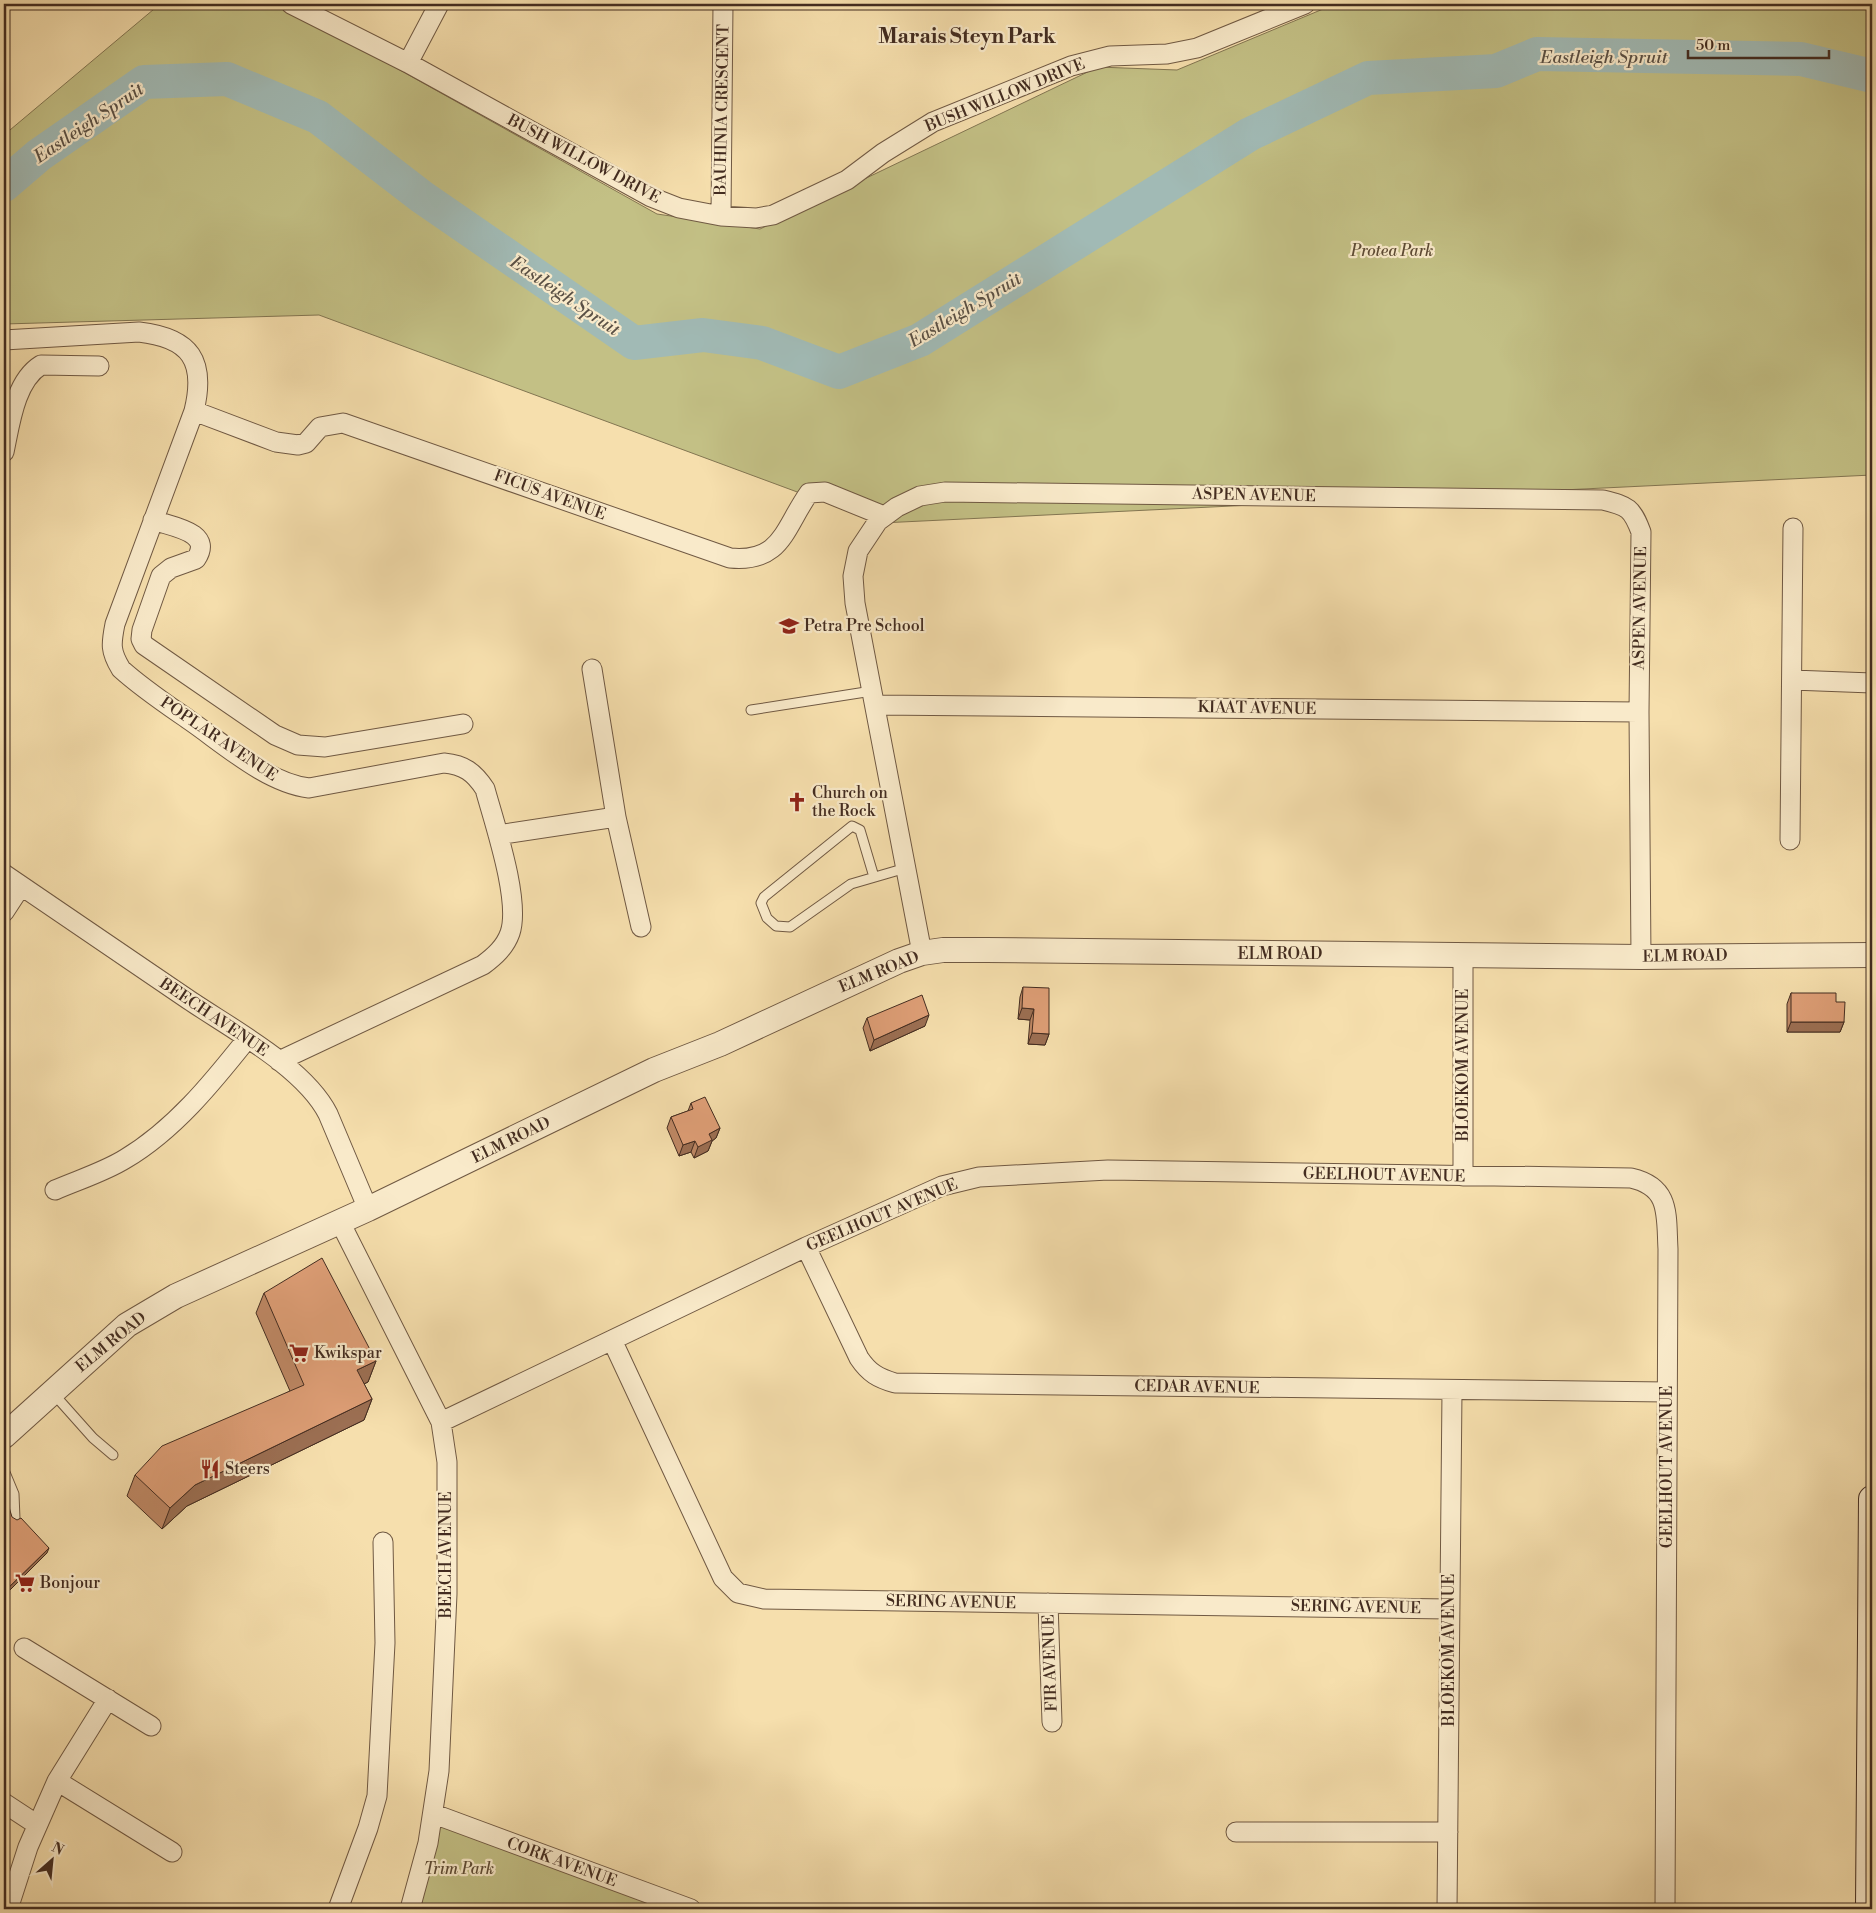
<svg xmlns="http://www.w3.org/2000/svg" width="1876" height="1913" viewBox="0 0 1876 1913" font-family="'Libre Bodoni',serif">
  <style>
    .green { fill: #c3c085; stroke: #837652 }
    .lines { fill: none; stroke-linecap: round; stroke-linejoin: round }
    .river { stroke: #a1bab5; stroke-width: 34 }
    .service-casing { stroke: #705943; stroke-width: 11 }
    .minor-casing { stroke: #705943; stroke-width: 21 }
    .tertiary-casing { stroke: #705943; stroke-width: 26 }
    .secondary-casing { stroke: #432c20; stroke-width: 28 }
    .service { stroke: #f9eaca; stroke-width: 9 }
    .minor { stroke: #f9eaca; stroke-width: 19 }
    .tertiary { stroke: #f9eaca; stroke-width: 24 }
    .secondary { stroke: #f9eaca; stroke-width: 26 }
    .wall { fill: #c08966; stroke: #432c20 }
    .shaded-wall { fill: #9c6f53; stroke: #432c20 }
    .building { fill: #df9f77; stroke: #432c20 }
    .labels { text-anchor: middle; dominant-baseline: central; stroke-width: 4.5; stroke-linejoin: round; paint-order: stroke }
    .street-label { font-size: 16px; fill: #432c20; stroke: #f9eaca }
    .park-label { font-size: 16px; font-style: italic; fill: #5d4a34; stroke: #f9eaca }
    .poi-label { font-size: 16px; fill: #432c20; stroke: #f9eaca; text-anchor: start }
    .water-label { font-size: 18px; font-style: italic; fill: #5a5045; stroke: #f9eaca }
    .district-label { font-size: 21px; font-weight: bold; fill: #432c20; stroke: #f9eaca }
  </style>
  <rect width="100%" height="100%" fill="#f6dfad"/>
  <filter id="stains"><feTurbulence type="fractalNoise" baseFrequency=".004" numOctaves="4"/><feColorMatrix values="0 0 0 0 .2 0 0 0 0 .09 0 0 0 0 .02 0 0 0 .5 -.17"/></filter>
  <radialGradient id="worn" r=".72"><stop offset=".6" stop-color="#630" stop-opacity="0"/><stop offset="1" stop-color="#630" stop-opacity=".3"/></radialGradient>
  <path class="green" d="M160,4H282L657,214L760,229L1098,67L1177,70L1335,4H1872V475L881,523L319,315L4,324V135Z
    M432,1817L689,1909H406Z"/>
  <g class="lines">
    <path class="river" d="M4,185L39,155L144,82L227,79L318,117L422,197L634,343L703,335L762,343L839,372L920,340L1250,134L1368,78L1496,71L1537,54L1801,59L1872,76"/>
    <defs>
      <path id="service" d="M751,710L872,691
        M874,877L860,830L852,826L764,897L761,903L767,918L776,926L790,927L851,884L906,868
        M52,1392L93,1438L113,1455
        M4,1470L14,1494L15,1519"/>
      <path id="minor" d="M291,4L408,63L651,197L679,208L721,216L756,218L773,215L847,180L883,153L933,122L1071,66L1110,56L1167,54L1197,48L1305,4
        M408,63L439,4
        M721,216L723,4
        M4,340L139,332C191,338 206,361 194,411L115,624C111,644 110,651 121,669C142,688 166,704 189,720C224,744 267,783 309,788L444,763C464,765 474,772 485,789C494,822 521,901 510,933C505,947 495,956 483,965L279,1061
        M194,411L276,442L298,445L306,443L320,427L343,423L730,558C782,563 784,528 809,493L825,492L884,516
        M4,452C10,424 15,381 41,365L99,366
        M153,520C173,527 214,532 196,559L171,568L161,576L142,630L141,639L144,645L275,735L298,745L325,747L463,724
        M592,669L616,817
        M1792,680L1872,683
        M875,705L1639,712
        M498,835L616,817L641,927
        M1790,840L1793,528
        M4,874C65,916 127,958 189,1000C232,1029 305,1068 328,1114L368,1209
        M4,912L21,886
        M922,953L855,603L853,576L858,551L878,521L897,507L920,496L945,492L1603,500C1628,506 1632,508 1641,532L1639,712L1641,957
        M1463,1176V955
        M55,1190C78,1180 104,1172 125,1159C174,1130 212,1083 247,1039
        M340,1222L441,1422L447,1462V1594L439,1771L428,1843L410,1909
        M806,1247L859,1358C869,1373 878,1378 895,1383L1667,1392
        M612,1340L723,1578L738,1593L764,1599L1449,1609
        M441,1422L806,1247L942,1186L979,1177L1108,1170L1631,1178C1671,1187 1666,1215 1668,1249L1665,1909
        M1048,1603L1052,1722
        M24,1648L151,1726
        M57,1781L172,1852
        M4,1803L36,1824
        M434,1814L691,1909
        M1236,1832H1448
        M8,1909L28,1847L57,1781L108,1699
        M338,1909L368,1828L377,1796L385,1643L383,1542
        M1447,1909L1452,1391"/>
      <path id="tertiary" d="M4,1436L127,1325L176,1296L368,1209L654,1070L720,1044L899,961L922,953L943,950H986L1641,957L1872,955"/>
      <path id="secondary" d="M1869,1909L1872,1499"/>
    </defs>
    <use href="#service" class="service-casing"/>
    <use href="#minor" class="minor-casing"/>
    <use href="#tertiary" class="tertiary-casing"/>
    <use href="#secondary" class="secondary-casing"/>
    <use href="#service" class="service"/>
    <use href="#minor" class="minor"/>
    <use href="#tertiary" class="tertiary"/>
    <use href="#secondary" class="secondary"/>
  </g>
  <path class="wall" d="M1023,987L1049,1034L1045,1045L1028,1044L1030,1020L1018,1019L1020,997Z
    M1791,993L1836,1002L1844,1022L1840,1032H1787V1004Z
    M867,1018L925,1026L870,1051L863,1028Z
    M691,1103L720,1128L716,1138L712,1141L708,1151L694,1158L691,1152L679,1156L667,1128L671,1117L688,1111Z
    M264,1293L376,1361L368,1382L364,1384L372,1399L364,1420L187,1506L162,1529L127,1496L135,1475L290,1391L256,1313Z"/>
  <path class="shaded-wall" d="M1022,1008L1034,1009L1030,1020L1018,1019Z
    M929,1015L925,1026L870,1051L874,1040Z
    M1791,1022H1844L1840,1032H1787Z
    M1032,1033L1049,1034L1045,1045L1028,1044Z
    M720,1128L716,1138L712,1141L708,1151L694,1158L698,1147L709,1134Z
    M695,1141L691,1152L679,1156L683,1145Z
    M376,1361L368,1382L349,1391L357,1370Z
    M372,1399L364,1420L187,1506L162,1529L170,1508L195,1485Z
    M49,1548L47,1553L4,1596V1592Z"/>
  <path class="building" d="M1023,987L1049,988V1034L1032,1033L1034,1009L1022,1008Z
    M1791,993H1836V1002H1845L1844,1022H1791Z
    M922,995L929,1015L874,1040L867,1018Z
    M705,1097L720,1128L709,1134L712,1140L698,1147L695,1141L683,1145L671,1117L693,1109L691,1103Z
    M322,1258L376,1361L357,1370L372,1399L195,1485L170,1508L135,1475L162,1446L304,1385L264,1293Z
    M8,1504L12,1517L17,1520L21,1518L49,1548L4,1592V1508Z"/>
  <defs>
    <symbol id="school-bare" viewBox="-9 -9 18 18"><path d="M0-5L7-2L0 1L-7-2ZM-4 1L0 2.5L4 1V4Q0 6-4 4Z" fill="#8f2418" stroke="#f9eaca" stroke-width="2.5" paint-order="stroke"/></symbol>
    <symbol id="church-bare" viewBox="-9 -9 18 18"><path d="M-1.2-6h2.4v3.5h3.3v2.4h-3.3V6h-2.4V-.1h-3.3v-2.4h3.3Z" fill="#8f2418" stroke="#f9eaca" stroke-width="2.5" paint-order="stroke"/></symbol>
    <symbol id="supermarket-bare" viewBox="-9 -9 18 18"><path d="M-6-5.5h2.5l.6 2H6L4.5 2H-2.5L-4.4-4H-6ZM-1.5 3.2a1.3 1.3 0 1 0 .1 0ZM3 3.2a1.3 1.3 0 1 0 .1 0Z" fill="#8f2418" stroke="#f9eaca" stroke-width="2.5" paint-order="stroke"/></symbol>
    <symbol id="restaurant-bare" viewBox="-9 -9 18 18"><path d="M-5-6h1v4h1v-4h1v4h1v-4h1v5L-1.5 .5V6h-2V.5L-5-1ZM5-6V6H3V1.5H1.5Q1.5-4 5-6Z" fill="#8f2418" stroke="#f9eaca" stroke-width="2.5" paint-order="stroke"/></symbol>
  </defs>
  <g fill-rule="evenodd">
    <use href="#school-bare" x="775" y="612" width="28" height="28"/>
    <use href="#church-bare" x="783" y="788" width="28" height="28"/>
    <use href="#supermarket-bare" x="285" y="1339" width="28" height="28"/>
    <use href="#restaurant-bare" x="196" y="1455" width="28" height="28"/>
    <use href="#supermarket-bare" x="11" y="1569" width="28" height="28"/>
  </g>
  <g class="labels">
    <g class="street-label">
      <text transform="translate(1005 95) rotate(-22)">BUSH WILLOW DRIVE</text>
      <text transform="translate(722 110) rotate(-89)">BAUHINIA CRESCENT</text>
      <text transform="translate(584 159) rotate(28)">BUSH WILLOW DRIVE</text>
      <text transform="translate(550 495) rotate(20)">FICUS AVENUE</text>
      <text transform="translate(1254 495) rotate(1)">ASPEN AVENUE</text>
      <text transform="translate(1640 608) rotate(-89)">ASPEN AVENUE</text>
      <text transform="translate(1257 708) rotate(1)">KIAAT AVENUE</text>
      <text transform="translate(219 739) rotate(34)">POPLAR AVENUE</text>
      <text x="1280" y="954">ELM ROAD</text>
      <text transform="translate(1685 956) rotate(-1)">ELM ROAD</text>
      <text transform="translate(879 972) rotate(-22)">ELM ROAD</text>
      <text transform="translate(214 1017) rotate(34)">BEECH AVENUE</text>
      <text transform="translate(1463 1065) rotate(-90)">BLOEKOM AVENUE</text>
      <text transform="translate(511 1140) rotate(-26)">ELM ROAD</text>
      <text transform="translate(1384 1175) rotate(1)">GEELHOUT AVENUE</text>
      <text transform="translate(882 1215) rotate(-23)">GEELHOUT AVENUE</text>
      <text transform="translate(111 1342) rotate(-39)">ELM ROAD</text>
      <text transform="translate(1197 1387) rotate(1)">CEDAR AVENUE</text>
      <text transform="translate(1667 1467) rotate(-90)">GEELHOUT AVENUE</text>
      <text transform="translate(446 1555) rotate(-90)">BEECH AVENUE</text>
      <text transform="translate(951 1602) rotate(1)">SERING AVENUE</text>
      <text transform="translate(1356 1607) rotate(1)">SERING AVENUE</text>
      <text transform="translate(1449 1650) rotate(-90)">BLOEKOM AVENUE</text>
      <text transform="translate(1050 1663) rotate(-92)">FIR AVENUE</text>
      <text transform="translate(562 1862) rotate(20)">CORK AVENUE</text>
    </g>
    <g class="park-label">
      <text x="1392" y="251">Protea Park</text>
      <text x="459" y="1869">Trim Park</text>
    </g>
    <g class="poi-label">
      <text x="804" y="626">Petra Pre School</text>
      <text x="812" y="793">Church on<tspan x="812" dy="18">the Rock</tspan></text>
      <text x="314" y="1353">Kwikspar</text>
      <text x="225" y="1469">Steers</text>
      <text x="40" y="1583">Bonjour</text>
    </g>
    <g class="water-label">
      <text x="1604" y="57">Eastleigh Spruit</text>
      <text transform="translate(89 123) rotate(-34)">Eastleigh Spruit</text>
      <text transform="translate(565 296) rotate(34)">Eastleigh Spruit</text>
      <text transform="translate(965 310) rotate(-31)">Eastleigh Spruit</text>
    </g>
    <g class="district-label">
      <text x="967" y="37">Marais Steyn Park</text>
    </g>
  </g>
  <rect width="1876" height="1913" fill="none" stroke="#f6dfad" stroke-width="20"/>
  <rect x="5" y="5" width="1866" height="1903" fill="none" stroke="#432c20" stroke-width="2.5"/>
  <rect x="10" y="10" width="1856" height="1893" fill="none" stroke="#432c20"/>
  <g transform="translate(52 1860) rotate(27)" stroke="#f9eaca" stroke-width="4" paint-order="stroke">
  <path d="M0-4L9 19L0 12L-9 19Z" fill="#432c20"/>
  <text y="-8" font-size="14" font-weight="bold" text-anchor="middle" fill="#432c20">N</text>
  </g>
  <path d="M1688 50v8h141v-8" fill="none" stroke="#432c20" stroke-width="2.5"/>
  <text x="1696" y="50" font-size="15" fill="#432c20" stroke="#f9eaca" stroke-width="4" paint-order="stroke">50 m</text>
  <rect width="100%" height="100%" filter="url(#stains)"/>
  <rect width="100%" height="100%" fill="url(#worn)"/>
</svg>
